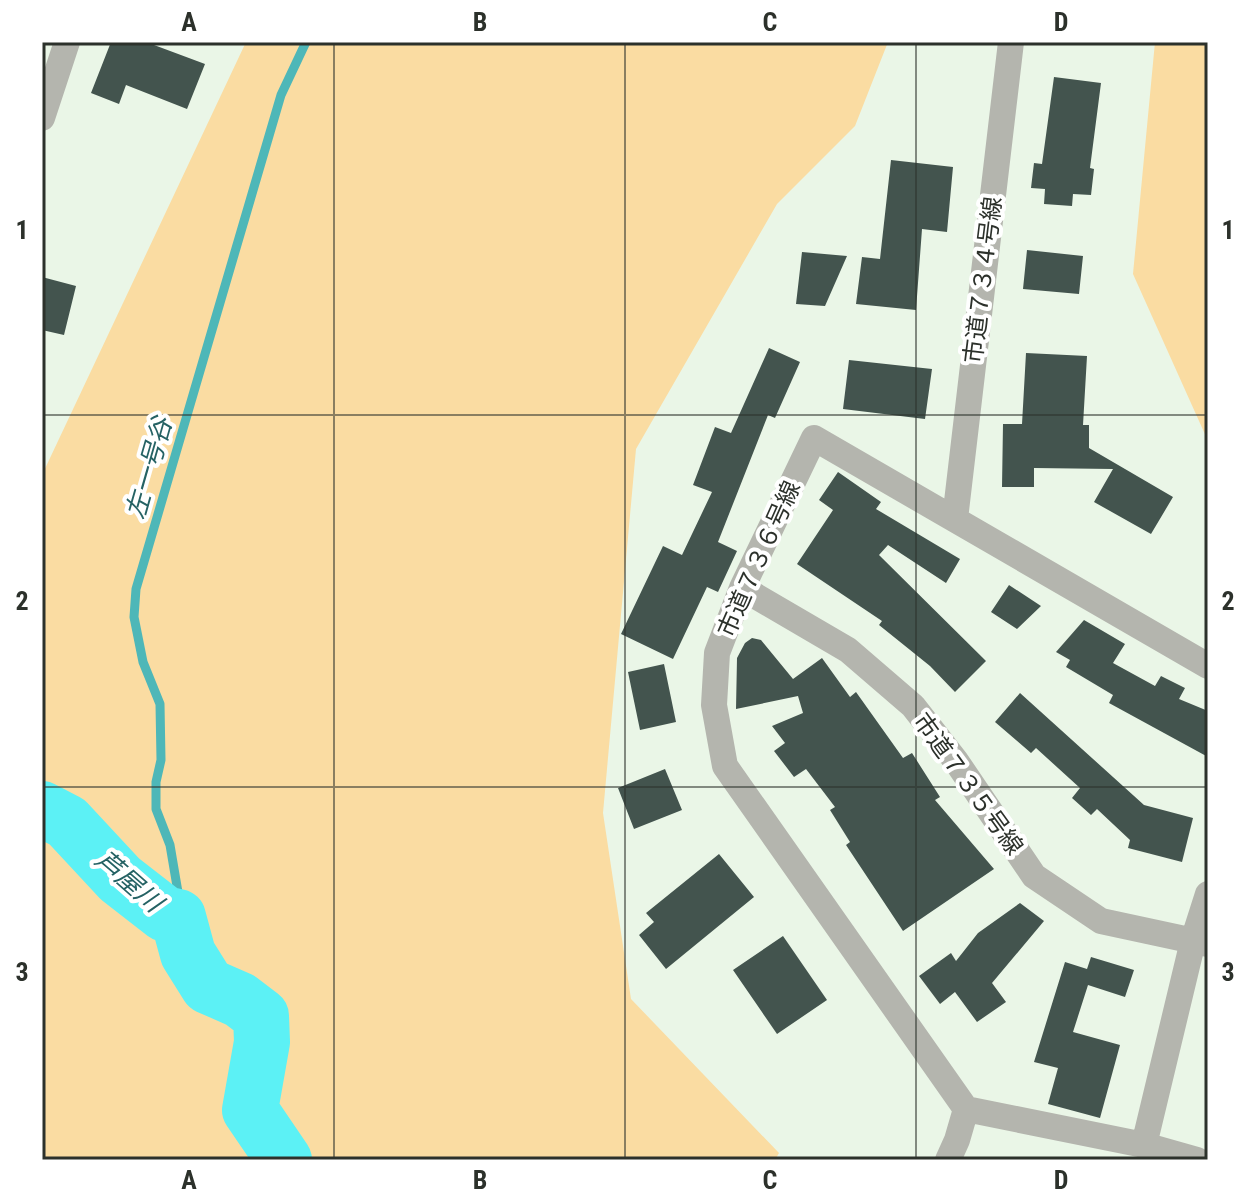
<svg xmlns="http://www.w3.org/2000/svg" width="1250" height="1202" viewBox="0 0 1250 1202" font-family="'Roboto Condensed','Noto Sans JP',sans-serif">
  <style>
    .green { fill: #fadca2 }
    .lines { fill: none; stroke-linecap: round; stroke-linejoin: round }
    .stream { stroke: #4eb7b8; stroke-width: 9 }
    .river { stroke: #5cf1f5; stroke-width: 56 }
    .building { fill: #43544e }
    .street { stroke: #b4b5ae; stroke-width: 26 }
    .grid { fill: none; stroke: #2c312b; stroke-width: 2; stroke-opacity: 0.55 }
    .labels { text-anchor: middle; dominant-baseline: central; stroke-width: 8; stroke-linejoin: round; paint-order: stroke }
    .street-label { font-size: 24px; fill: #2c312b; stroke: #fff }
    .water-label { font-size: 26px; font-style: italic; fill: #256264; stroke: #fff }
    .neatline { fill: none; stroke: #2c312b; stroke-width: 3 }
    .grid-label { font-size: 26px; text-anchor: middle; font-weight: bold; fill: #2c312b }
  </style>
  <rect width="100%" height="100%" fill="#eaf6e7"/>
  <path class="green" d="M246,42H888L855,126L777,204L636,449L603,813L631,999L779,1153L775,1160H42V475Z
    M1155,42H1208V441L1133,274Z"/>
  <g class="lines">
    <path class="stream" d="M178,917L180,904L170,845L156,809V782L161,760L160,704L143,662L134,617L136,589L281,95L306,42"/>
    <path class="river" d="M42,809L67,822L120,879L165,914L178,917L188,954L208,986L240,1000L261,1016L262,1042L250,1110L284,1160"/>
  </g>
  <path class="building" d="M111,42H146L205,64L187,109L126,85L119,104L91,93Z
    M1054,77L1101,83L1090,168L1094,169L1091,195L1073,194L1072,206L1044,204L1045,189L1031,188L1034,163L1042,164Z
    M891,160L953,167L947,232L922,229L916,310L856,304L862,257L880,259Z
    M1027,250L1083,256L1079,294L1023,289Z
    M802,252L847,256L825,306L796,304Z
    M42,277L76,286L64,335L42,330Z
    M769,348L800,362L775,418L768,415L718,542L737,551L718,592L707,587L673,659L621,634L663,546L682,555L712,492L693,485L715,427L731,433Z
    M1026,353L1087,356L1083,425H1089V448L1173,497L1151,534L1094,502L1113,469L1034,468V487H1002L1003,424H1022Z
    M849,360L932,369L925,419L843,409Z
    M838,472L881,502L876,509L960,559L946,583L888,545L879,555L986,661L955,692L930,666L879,625L882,621L797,564L833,510L819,500Z
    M1009,585L1041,606L1017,629L991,612Z
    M1084,620L1125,644L1113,663L1155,686L1161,676L1185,688L1179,699L1208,711V757L1109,703L1113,695L1066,667L1070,660L1056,652Z
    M752,638L761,640L793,679L822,658L850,697L856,692L903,758L912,753L940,797L935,800L994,869L903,931L846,845L850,842L830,810L835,807L806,769L794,777L774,751L785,743L772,726L803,713L798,696L736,709L737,658L745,643Z
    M664,664L676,722L640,730L628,672Z
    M1020,693L1144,805L1193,818L1182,862L1128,848L1130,840L1097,809L1091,815L1072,798L1080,788L1036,748L1031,753L995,722Z
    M665,769L682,810L634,829L618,788Z
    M719,854L754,897L666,969L639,935L654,922L646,913Z
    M1020,903L1044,921L992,983L1006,1002L977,1022L955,992L940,1004L919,976L951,953L956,961L978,933Z
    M783,936L827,1000L777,1034L733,970Z
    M1091,957L1134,970L1125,997L1088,985L1073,1032L1120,1045L1100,1118L1048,1104L1058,1068L1034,1062L1065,962L1087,969Z"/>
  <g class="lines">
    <path class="street" d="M42,118L67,42
      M955,519L1011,42
      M742,588L848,650L913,706L956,761L1034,876L1101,921L1208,944
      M966,1109L725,766L714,705L717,653L742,588L814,438L1208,666
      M1144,1145L1193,941L1208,894
      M948,1160L957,1140L966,1109L1144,1145L1197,1160"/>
  </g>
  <path class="grid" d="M334,42V1160M625,42V1160M916,42V1160M42,415H1208M42,787H1208"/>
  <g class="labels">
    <g class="street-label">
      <text transform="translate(983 280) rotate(-83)">市道７３４号線</text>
      <text transform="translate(759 559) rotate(-66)">市道７３６号線</text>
      <text transform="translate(968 784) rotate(54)">市道７３５号線</text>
    </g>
    <g class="water-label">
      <text transform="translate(149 468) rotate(-74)">左一号谷</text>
      <text transform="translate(129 881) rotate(41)">芦屋川</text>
    </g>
  </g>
  <rect width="1250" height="1202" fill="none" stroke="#ffffff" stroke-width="88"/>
  <rect x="44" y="44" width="1162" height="1114" class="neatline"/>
  <g class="grid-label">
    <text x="189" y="31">A</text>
    <text x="480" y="31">B</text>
    <text x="770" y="31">C</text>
    <text x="1061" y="31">D</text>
    <text x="22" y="239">1</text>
    <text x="1228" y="239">1</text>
    <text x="22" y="610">2</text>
    <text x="1228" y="610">2</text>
    <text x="22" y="981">3</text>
    <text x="1228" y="981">3</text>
    <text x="189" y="1189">A</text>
    <text x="480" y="1189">B</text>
    <text x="770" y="1189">C</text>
    <text x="1061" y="1189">D</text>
  </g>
</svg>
